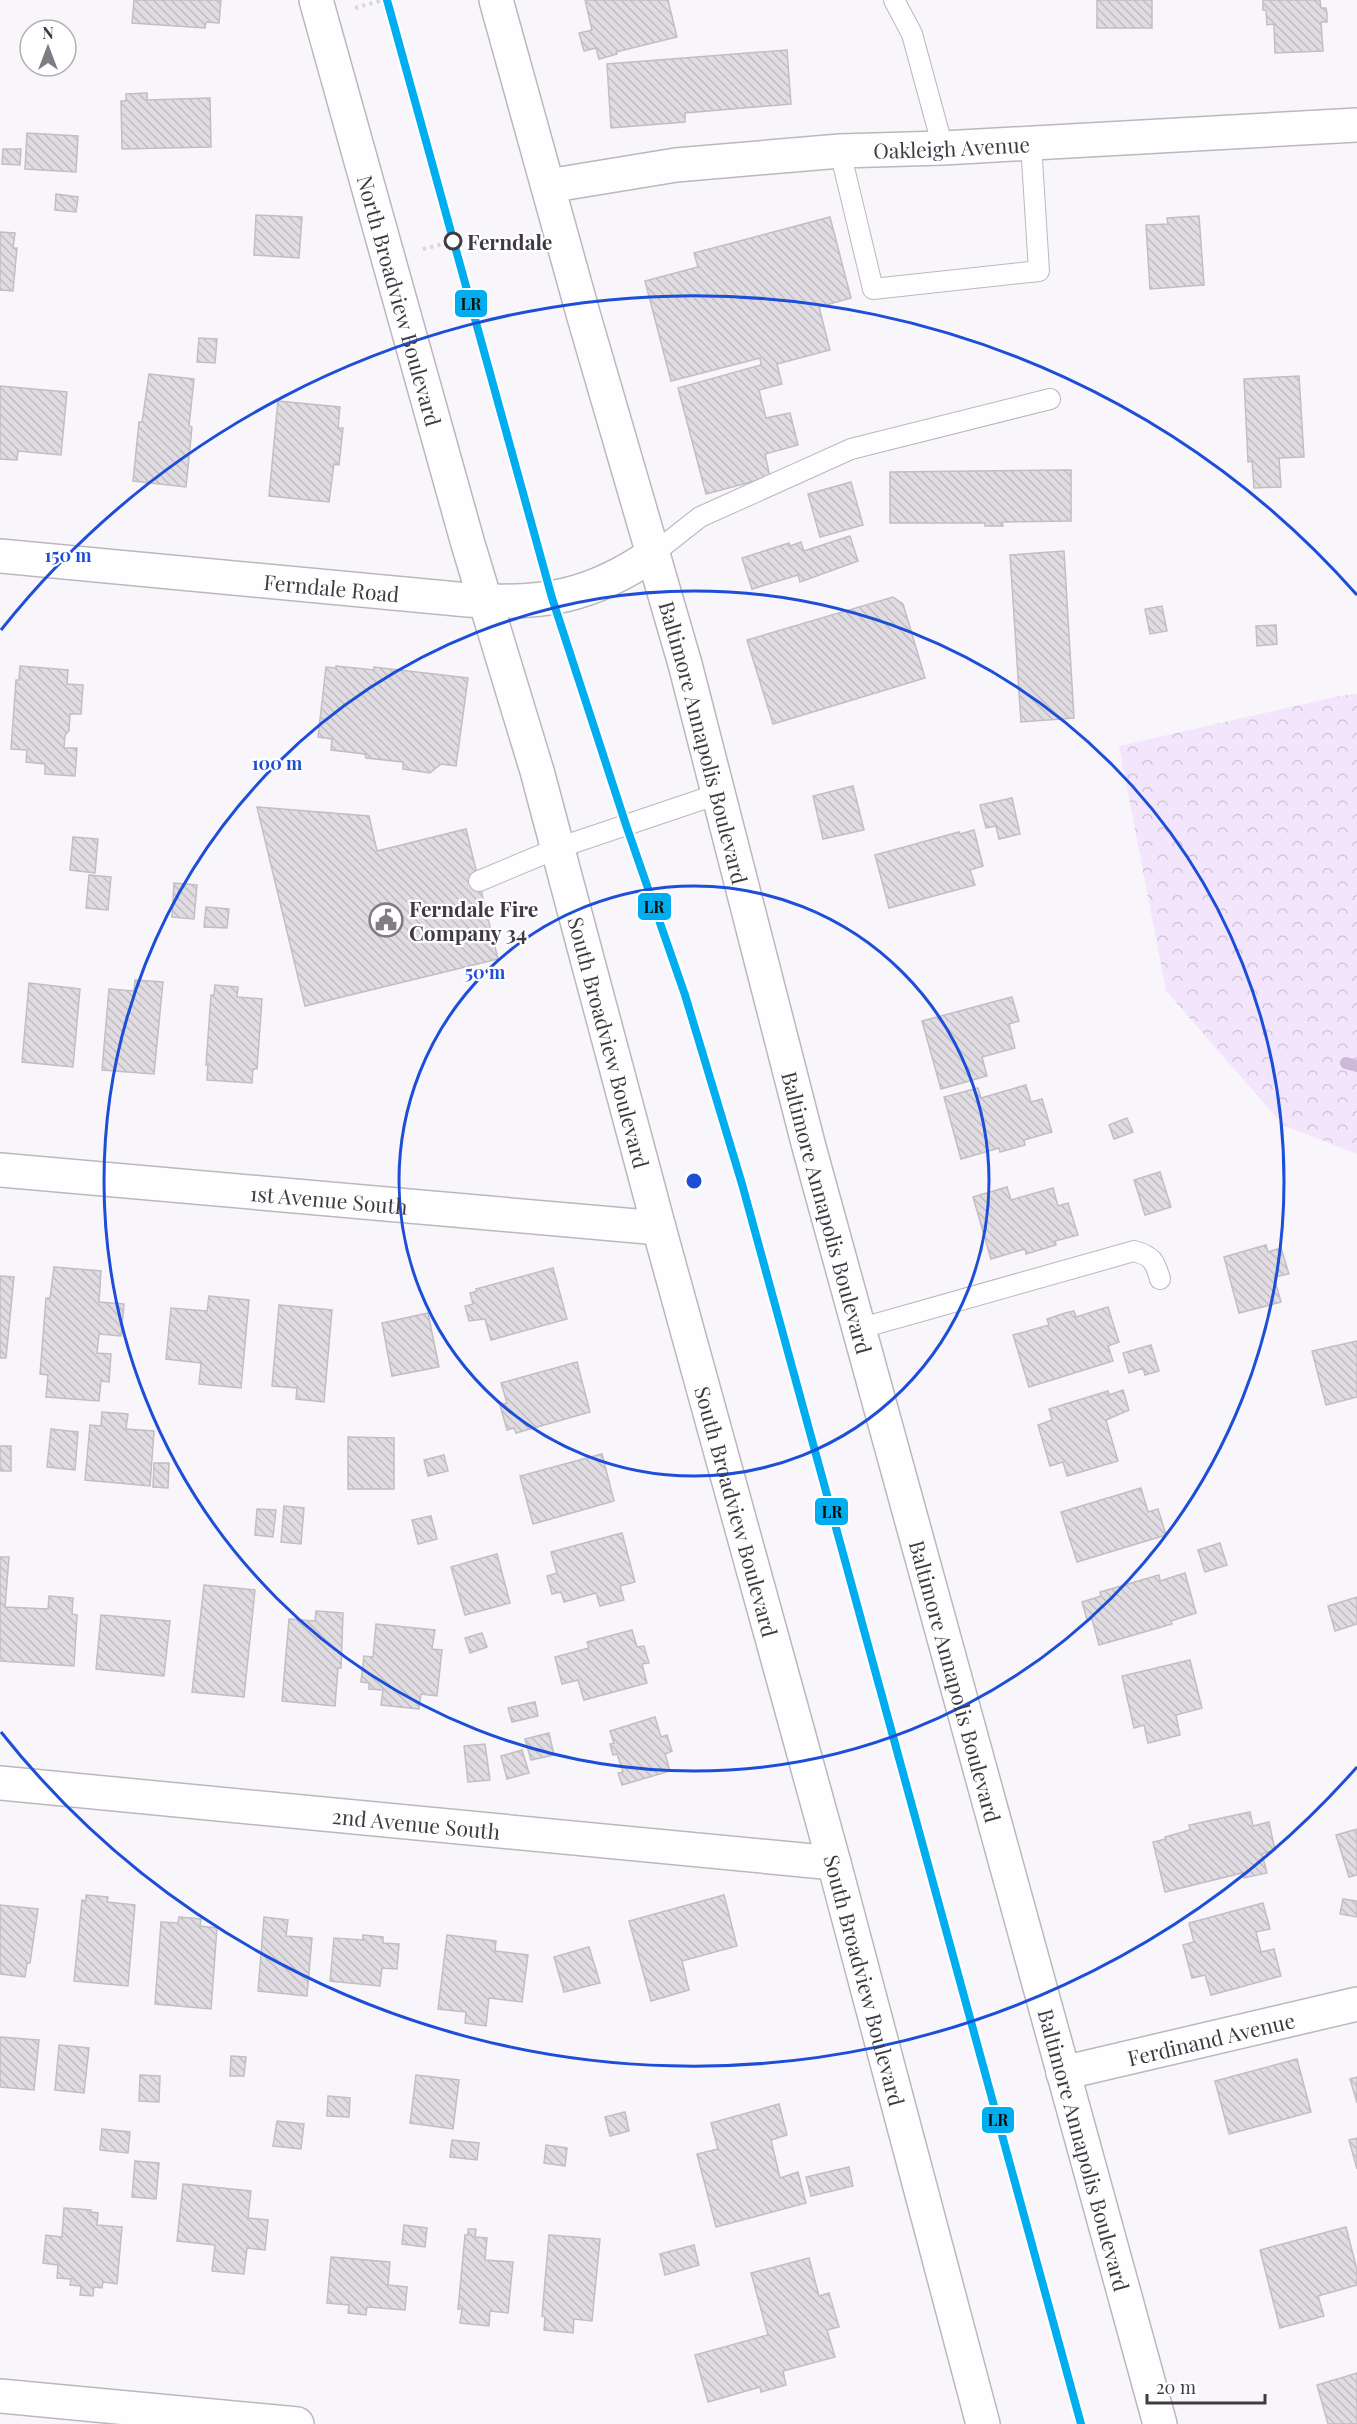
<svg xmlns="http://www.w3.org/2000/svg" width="1357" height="2424" viewBox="0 0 1357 2424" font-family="'Playfair Display',serif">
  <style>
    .forest { fill: url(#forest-crowns) }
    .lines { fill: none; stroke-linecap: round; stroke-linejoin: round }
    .stream { stroke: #cdb8d9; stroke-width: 12 }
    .building { fill: url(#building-back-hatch); stroke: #c1bec4; stroke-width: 1.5 }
    .lane-casing { stroke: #bbb7be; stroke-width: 22 }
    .street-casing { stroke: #bbb7be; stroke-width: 36 }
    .secondary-casing { stroke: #bbb7be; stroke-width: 36 }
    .path { stroke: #d6d5d7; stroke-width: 4; stroke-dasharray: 3 4.5; stroke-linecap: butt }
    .lane { stroke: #fefefe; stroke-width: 20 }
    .street { stroke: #fefefe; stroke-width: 33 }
    .secondary { stroke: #fefefe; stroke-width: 33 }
    .rail-1-casing { stroke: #fff; stroke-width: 12 }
    .rail-1 { stroke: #00aeef; stroke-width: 8 }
    .ring { fill: none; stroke: #1d4ed8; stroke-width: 3 }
    .stop-dot { fill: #fff; stroke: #403a43; stroke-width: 3 }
    .labels { text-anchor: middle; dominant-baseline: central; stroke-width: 4.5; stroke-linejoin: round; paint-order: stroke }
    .street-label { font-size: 21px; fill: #403a43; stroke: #fff }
    .stop-label { font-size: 21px; font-weight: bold; fill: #403a43; stroke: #fff; text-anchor: start }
    .poi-label { font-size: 21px; font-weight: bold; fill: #403a43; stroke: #fff; text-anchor: start }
    .centre { fill: #1d4ed8; stroke: #fff; stroke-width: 3 }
    .ring-label { font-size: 18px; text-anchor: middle; font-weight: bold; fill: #1d4ed8; stroke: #fff; stroke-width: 4.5; stroke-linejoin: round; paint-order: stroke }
    .line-badge { stroke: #fff; stroke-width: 2 }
    .pale-badge-label { font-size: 16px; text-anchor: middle; font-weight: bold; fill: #111 }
  </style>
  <defs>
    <pattern id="forest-crowns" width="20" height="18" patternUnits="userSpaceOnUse" patternTransform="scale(1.5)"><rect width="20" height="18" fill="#f3e6fc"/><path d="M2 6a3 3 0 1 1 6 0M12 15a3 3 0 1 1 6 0" fill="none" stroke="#d1c6d9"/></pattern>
    <pattern id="building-back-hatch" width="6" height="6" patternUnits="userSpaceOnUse" patternTransform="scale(1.5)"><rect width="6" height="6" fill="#e0dce2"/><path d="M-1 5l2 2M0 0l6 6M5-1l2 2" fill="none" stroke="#c1bec3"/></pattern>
  </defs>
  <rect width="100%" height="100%" fill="#f9f6fb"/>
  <path class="forest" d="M1357,694V1154L1283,1125L1166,991L1119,746L1344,695Z"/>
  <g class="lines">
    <path class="stream" d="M1346,1063L1357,1066"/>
  </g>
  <path class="building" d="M134,0H221L219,23L206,22L205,28L132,23Z
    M585,0H668L677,37L616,52L617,54L599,59L596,48L584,51L579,33L592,30Z
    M1097,0H1152V28H1097Z
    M1263,0H1320L1321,8H1326L1327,13V22H1321L1323,51L1275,53L1274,24L1267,25L1266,10H1263Z
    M787,50L791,104L685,113V122L611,128L607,64Z
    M147,93V100L210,98L211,147L122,149L121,101H126V94Z
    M27,133L78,136L76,172L25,169Z
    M3,149H21L20,165L2,164Z
    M56,194L78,197L76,212L55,210Z
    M256,215L302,217L299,258L254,255Z
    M1199,216L1204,285L1150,289L1146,225L1168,224L1167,218Z
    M830,217L851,298L819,307L830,350L777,364L782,384L759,390L766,418L790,413L798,445L765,454L770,477L706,494L678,388L761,365L760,358L671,381L645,281L698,267L694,253Z
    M0,232L15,233L13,248H17L13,291L0,290Z
    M199,338L217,339L215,363L197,362Z
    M149,374L194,379L189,426L192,427L186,487L133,481L139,422H142Z
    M1299,376L1304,457L1279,458L1281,487L1254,488L1252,461L1248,462L1244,379Z
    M0,386L67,392L61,455L18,451L17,460L0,459Z
    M278,401L340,407L338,428H343L339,465L334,464L329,502L269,496Z
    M1071,470V521L1002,522L1003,526H985V523H890V472Z
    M851,482L863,525L820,537L808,494Z
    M850,536L858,561L800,582L798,575L752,589L742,558L789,543L790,546L801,542L804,551Z
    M1064,551L1074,718L1021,722L1010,555Z
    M893,597L903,604L925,678L773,724L747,640Z
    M1162,606L1167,631L1150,634L1145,609Z
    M1276,625L1277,644L1257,646L1256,626Z
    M20,666L68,670L67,684L83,685L81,714H70L69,731L65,735L64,748H77L75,776L45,774V764L26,762L27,750L11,749L16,680H19Z
    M336,666L374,670V667L468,678L456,766L441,764L430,773L403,769V762L366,758L365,754L331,750L332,739L318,737L326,667L336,668Z
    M853,786L864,830L823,839L813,796Z
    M1012,798L1020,834L999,839L996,826L986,828L980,805Z
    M257,807L369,816L377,851L466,829L498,959L305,1006Z
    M974,830L983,866L970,870L975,885L889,908L875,855L959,832L960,834Z
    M73,837L98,839L95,873L70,870Z
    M89,875L111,877L108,910L86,908Z
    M174,883L197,885L194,919L172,917Z
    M206,907L229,909L227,928L204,927Z
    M135,980L163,982L154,1074L102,1070L109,989L134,991Z
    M29,983L80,989L73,1067L22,1062Z
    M215,985L238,987L237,997L262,999L257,1069H253L252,1083L207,1080L208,1065H206L211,995H214Z
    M1012,997L1019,1021L1009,1024L1015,1048L982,1057L987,1076L941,1089L922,1021Z
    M1026,1085L1031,1102L1042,1099L1052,1132L1024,1140L1025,1145L1000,1152L999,1148L961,1159L944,1097L978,1088L981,1098Z
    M1127,1118L1133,1132L1114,1139L1109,1125Z
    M1160,1172L1171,1207L1145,1215L1134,1180Z
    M1007,1187L1011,1200L1053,1188L1058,1206L1068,1203L1078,1235L1055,1241L1056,1245L1026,1254L1025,1249L991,1259L973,1197Z
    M1266,1245L1268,1252L1281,1248L1289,1274L1274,1277L1281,1302L1239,1313L1224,1257Z
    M54,1267L101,1271L99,1302L124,1304L121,1336L99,1334L97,1353L111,1354L109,1382L101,1381L99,1401L46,1397L48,1375L40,1374L46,1298H50Z
    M553,1268L567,1319L491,1340L485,1319L469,1321L465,1306L473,1304L470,1293L477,1291L476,1289Z
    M0,1276L14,1277L6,1358H0Z
    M209,1296L249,1300L241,1388L199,1384L201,1363L166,1359L171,1308L207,1311Z
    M279,1305L332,1310L324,1402L296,1399L297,1388L272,1386Z
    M1108,1307L1119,1342L1108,1346L1113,1361L1029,1387L1013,1335L1049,1325L1047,1319L1065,1313L1074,1311L1076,1317Z
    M428,1313L439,1367L392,1376L382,1323Z
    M1357,1341V1397L1326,1405L1312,1351Z
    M1151,1345L1159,1371L1145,1375L1143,1368L1129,1373L1123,1353Z
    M577,1362L590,1412L516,1433L514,1428L507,1430L500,1405L507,1403L501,1383Z
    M1123,1390L1129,1410L1106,1420L1118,1461L1067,1476L1063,1462L1050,1466L1038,1425L1052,1420L1049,1409L1108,1391L1109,1395Z
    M102,1412L128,1414L126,1429L154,1431L150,1486L85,1480L90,1425L101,1426Z
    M51,1429L78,1432L75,1470L47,1467Z
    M348,1437L394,1438V1489H348Z
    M0,1446H11V1471H0Z
    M602,1454L614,1501L533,1524L520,1476Z
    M444,1455L448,1471L428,1476L424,1460Z
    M154,1463H169L168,1488L153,1487Z
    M1141,1488L1148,1512L1158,1509L1166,1535L1077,1562L1061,1512Z
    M284,1506L304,1508L301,1544L281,1542Z
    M257,1509L276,1510L273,1537L255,1535Z
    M431,1516L437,1539L418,1544L412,1520Z
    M622,1533L635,1582L620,1586L624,1600L600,1606L596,1593L564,1602L561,1592L552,1594L547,1576L557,1573L551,1552Z
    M1220,1543L1227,1565L1205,1572L1198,1550Z
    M497,1554L510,1603L465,1615L451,1567Z
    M0,1557H9L5,1607L48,1609L49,1596L73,1598L72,1614L77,1615L74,1666L0,1661Z
    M1185,1573L1196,1613L1171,1621L1172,1624L1099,1645L1092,1619L1087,1620L1082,1602L1101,1596L1100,1592L1159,1575L1160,1581Z
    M204,1585L255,1590L244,1697L192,1692Z
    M1357,1597V1624L1335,1631L1328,1606Z
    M316,1611L343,1613L341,1668H338L335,1706L282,1701L289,1619L315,1621Z
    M101,1615L170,1621L164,1676L96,1669Z
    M376,1624L435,1630L432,1649L442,1650L437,1696L421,1694L419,1709L381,1705L383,1690L369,1689V1683L361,1682L364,1656L373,1657Z
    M632,1630L637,1647L644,1646L649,1663L642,1664L647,1683L584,1700L578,1680L562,1684L555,1657L589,1648L587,1642Z
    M482,1633L487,1647L470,1653L465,1638Z
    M1190,1660L1202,1708L1176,1715L1180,1735L1148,1743L1144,1725L1134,1728L1122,1676Z
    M535,1702L538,1716L512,1722L508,1708Z
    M655,1717L661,1737L667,1735L672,1751L665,1754L670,1771L622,1785L618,1773L623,1772L617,1754L613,1755L610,1744L614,1743L610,1731Z
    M549,1733L554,1755L531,1760L525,1739Z
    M485,1744L490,1780L468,1782L464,1746Z
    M522,1750L529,1773L507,1779L501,1756Z
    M1250,1812L1253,1826L1269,1822L1275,1850L1262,1854L1267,1873L1244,1878L1242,1873L1165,1892L1153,1842L1166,1839L1165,1837L1190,1830L1189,1825Z
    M1357,1829V1875L1349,1877L1336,1835Z
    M86,1895L108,1897L107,1902L135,1905L128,1986L74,1981L82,1900L86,1901Z
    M724,1895L737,1946L682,1961L689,1990L651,2001L629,1921Z
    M1343,1899L1357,1901V1917L1340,1914Z
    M1263,1903L1270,1929L1256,1932L1261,1952L1274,1949L1281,1976L1211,1995L1205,1975L1192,1978L1183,1945L1194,1942L1189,1923Z
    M0,1905L38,1909L30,1963H27L25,1977L0,1974Z
    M179,1917L201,1919L200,1926L217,1928L211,2009L155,2004L161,1922L178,1923Z
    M264,1917L288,1920L286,1936L312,1938L307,1996L258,1991Z
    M363,1935L383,1937V1943L399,1944L397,1969L382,1968L380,1986L330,1981L334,1938L363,1940Z
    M447,1935L496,1941L495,1951L528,1955L522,2002L489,1998L486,2026L465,2023L466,2012L438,2009Z
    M589,1947L600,1983L564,1992L554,1957Z
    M0,2037L39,2040L34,2090L0,2087Z
    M59,2045L89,2048L84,2093L55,2090Z
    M231,2056L246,2057L244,2076H230Z
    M1297,2059L1311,2112L1229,2134L1215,2081Z
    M140,2075L160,2076L159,2102L139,2101Z
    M416,2075L459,2080L453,2129L410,2123Z
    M1357,2077V2103L1350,2079Z
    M328,2096L350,2098L349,2117L327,2116Z
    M779,2104L787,2135L771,2140L780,2178L798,2172L806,2203L716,2227L697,2154L718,2149L711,2123Z
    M625,2112L629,2131L610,2136L605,2117Z
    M277,2121L304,2124L301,2149L273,2146Z
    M102,2129L130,2132L128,2153L100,2150Z
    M1357,2138V2169L1349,2140Z
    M452,2140L479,2143L477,2160L450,2157Z
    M546,2145L567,2148L565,2166L544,2163Z
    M135,2161L159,2163L156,2199L132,2197Z
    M849,2167L853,2186L811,2196L806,2177Z
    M183,2184L251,2191L248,2218L268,2220L265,2250L247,2248L244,2274L212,2271L215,2245L177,2241Z
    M64,2208L91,2210V2212L98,2213L97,2225L122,2227L117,2284L103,2282L102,2288L94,2287L93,2296L80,2295L81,2286L70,2285L71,2279L57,2278L58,2265L43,2263L46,2235L62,2237Z
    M404,2225L427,2228L425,2247L402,2244Z
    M1346,2227L1357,2270V2285L1318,2296L1324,2316L1280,2328L1260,2250Z
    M468,2229H476L475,2237L487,2238L485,2260L513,2262L508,2313L490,2311L489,2326L460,2323L462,2309H458L465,2235H468Z
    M549,2235L600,2239L592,2321L574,2319L573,2333L544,2330L545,2317L542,2316Z
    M694,2245L699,2265L665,2275L660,2254Z
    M331,2257L390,2262L388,2285L407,2287L405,2310L367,2307L366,2315L348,2313L349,2305L327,2303Z
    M809,2258L819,2296L829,2293L839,2327L827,2330L835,2357L783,2371L786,2385L761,2392L760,2387L708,2402L695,2355L768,2335L751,2273Z
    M1357,2373V2424H1328L1317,2385Z"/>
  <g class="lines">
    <defs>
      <path id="lane" d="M894,0L912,34L943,148
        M840,151L873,289L1039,271L1031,143
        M653,554L700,517L851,449L1050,399
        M479,881L558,848L718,794
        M858,1329L1134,1251C1152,1256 1155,1261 1160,1279"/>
      <g id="street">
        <path id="s1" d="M316,0L468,544L537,771L659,1228L834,1863L983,2424"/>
        <path id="s2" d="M548,186L676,165L840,151L943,148L1357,125"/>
        <path id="s3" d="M0,556L468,600C542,605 591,597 653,554"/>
        <path id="s4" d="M0,1170L659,1228"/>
        <path id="s5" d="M0,1783L834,1863"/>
        <path id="s6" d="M1063,2073L1357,2004"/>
        <path d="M0,2396L297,2424"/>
      </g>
      <g id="secondary">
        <path id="s7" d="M496,0L584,317L685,664L809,1147L1160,2424"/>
      </g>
    </defs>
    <use href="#lane" class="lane-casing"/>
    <use href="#street" class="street-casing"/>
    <use href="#secondary" class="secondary-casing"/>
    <path class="path" d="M355,8L383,0
      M423,249L475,236"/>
    <use href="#lane" class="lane"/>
    <use href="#street" class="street"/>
    <use href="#secondary" class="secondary"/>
    <defs>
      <path id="rail-1" d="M387,0L552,598L626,825L685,995L742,1184L1081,2424"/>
    </defs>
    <use href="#rail-1" class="rail-1-casing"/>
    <use href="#rail-1" class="rail-1"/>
  </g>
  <g class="ring">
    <circle cx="694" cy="1181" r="295"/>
    <circle cx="694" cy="1181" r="590"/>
    <path d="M1357 1767A885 885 0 0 1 1 1732M1 630A885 885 0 0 1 1357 595"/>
  </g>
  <defs>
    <symbol id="civic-ring" viewBox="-11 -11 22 22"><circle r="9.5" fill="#fff" stroke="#817c83" stroke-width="1.5"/><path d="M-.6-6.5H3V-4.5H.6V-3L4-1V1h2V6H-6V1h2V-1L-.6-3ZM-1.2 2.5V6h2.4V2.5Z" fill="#817c83"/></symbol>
  </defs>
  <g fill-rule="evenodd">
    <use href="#civic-ring" x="367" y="901" width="38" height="38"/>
  </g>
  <circle class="stop-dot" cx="453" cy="241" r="8"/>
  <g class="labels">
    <g class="street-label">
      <text stroke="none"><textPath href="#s2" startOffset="406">Oakleigh Avenue</textPath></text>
      <text stroke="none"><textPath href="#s1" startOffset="312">North Broadview Boulevard</textPath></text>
      <text stroke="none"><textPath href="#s3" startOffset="333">Ferndale Road</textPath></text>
      <text stroke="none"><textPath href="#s7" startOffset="771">Baltimore Annapolis Boulevard</textPath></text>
      <text stroke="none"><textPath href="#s1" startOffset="1083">South Broadview Boulevard</textPath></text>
      <text stroke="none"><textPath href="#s4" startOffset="330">1st Avenue South</textPath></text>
      <text stroke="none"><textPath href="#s7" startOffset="1257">Baltimore Annapolis Boulevard</textPath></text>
      <text stroke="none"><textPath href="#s1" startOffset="1569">South Broadview Boulevard</textPath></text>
      <text stroke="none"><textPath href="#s7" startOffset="1743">Baltimore Annapolis Boulevard</textPath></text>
      <text stroke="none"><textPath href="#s5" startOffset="418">2nd Avenue South</textPath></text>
      <text stroke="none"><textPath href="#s1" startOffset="2055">South Broadview Boulevard</textPath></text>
      <text stroke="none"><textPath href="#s6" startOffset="152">Ferdinand Avenue</textPath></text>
      <text stroke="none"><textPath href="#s7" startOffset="2229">Baltimore Annapolis Boulevard</textPath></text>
    </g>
    <g class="stop-label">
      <text x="467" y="241">Ferndale</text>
    </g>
    <g class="poi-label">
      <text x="409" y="908">Ferndale Fire<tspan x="409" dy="24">Company 34</tspan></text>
    </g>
  </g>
  <circle cx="694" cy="1181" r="9" class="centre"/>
  <g class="ring-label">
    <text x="68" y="562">150 m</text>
    <text x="277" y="770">100 m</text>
    <text x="485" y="979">50 m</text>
  </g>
  <g class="line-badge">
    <rect x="454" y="289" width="34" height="29" rx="6" fill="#00aeef"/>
    <rect x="637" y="892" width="35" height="29" rx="6" fill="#00aeef"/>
    <rect x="814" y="1497" width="35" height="29" rx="6" fill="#00aeef"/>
    <rect x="981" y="2106" width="34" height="28" rx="6" fill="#00aeef"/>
  </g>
  <g class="pale-badge-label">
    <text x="471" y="310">LR</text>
    <text x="654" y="913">LR</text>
    <text x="832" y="1518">LR</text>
    <text x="998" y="2126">LR</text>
  </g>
  <g transform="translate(48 48)"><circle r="28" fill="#ffffff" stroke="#b3b0b4" stroke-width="1.5"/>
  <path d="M0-4.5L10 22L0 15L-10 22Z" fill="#817c83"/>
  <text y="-9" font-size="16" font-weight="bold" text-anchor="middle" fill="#403a43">N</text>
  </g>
  <path d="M1147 2394v9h118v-9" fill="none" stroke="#403a43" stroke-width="3"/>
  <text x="1156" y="2394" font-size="18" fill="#403a43" stroke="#ffffff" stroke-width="4.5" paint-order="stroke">20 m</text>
</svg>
